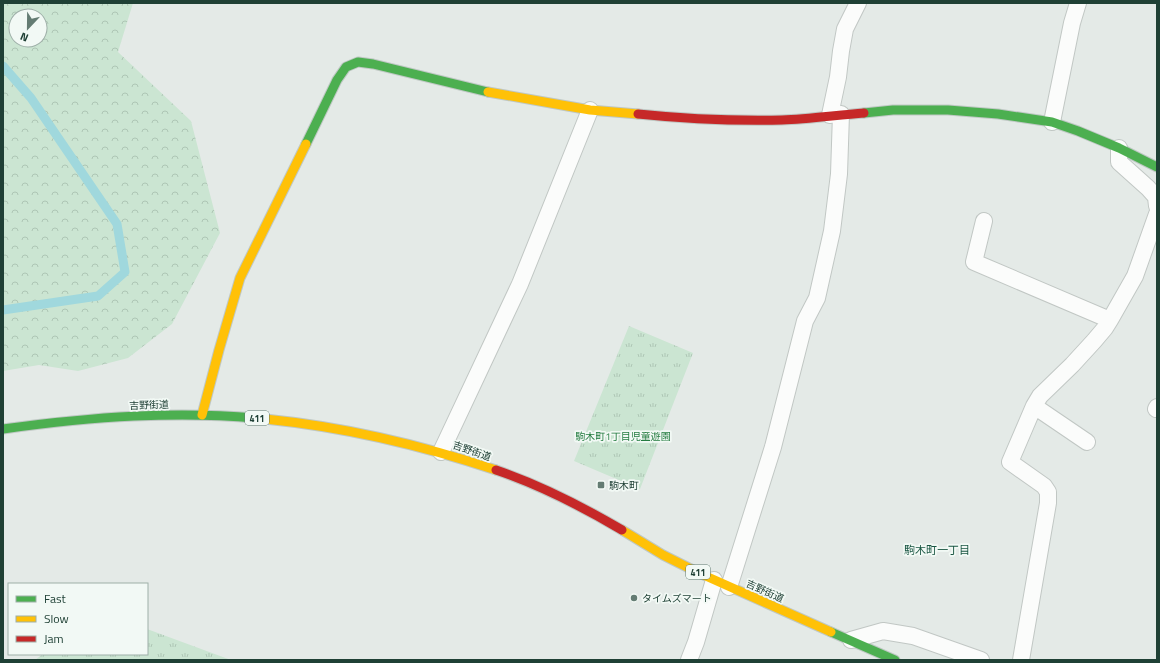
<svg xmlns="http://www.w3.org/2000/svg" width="1160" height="663" viewBox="0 0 1160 663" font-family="'Titillium Web','Noto Sans JP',sans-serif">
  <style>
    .grass { fill: url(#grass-tufts) }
    .forest { fill: url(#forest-crowns); fill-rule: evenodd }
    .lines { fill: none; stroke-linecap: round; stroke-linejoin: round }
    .stream { stroke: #a0d8dd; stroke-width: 9 }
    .lane-casing { stroke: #c1c7c4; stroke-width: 18 }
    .fast-casing { stroke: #bfc8c4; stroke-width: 11 }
    .slow-casing { stroke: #bfc8c4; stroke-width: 11 }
    .jam-casing { stroke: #bfc8c4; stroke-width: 11 }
    .lane { stroke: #fbfcfb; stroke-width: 16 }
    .fast { stroke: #4caf50; stroke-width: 9 }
    .slow { stroke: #ffc107; stroke-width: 9 }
    .jam { stroke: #c62828; stroke-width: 9 }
    .poi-dot { fill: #647c73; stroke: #f2f9f5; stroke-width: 1.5 }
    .labels { text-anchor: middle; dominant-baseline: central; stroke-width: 3.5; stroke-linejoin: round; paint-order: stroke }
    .shield { fill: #f2f9f5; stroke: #5e786f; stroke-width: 1 }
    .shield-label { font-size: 9px; font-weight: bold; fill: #1f4035 }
    .street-label { font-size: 10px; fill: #1f4035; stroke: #f2f9f5 }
    .park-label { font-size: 10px; fill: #247c40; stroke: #f2f9f5 }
    .poi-label { font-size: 10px; fill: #1f4035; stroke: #f2f9f5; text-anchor: start }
    .neighbourhood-label { font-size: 11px; fill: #195542; stroke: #f2f9f5 }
  </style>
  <defs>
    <pattern id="grass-tufts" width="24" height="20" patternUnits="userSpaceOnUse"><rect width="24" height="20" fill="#cbe5d2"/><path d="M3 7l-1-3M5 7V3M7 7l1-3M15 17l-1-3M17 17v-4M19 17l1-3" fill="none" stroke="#aec6b5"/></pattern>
    <pattern id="forest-crowns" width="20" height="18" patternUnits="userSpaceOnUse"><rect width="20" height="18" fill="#cbe5d2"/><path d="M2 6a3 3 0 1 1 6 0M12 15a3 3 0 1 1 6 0" fill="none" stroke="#aec6b5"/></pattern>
  </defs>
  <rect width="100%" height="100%" fill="#e4eae7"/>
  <path class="grass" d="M629,326L693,353L640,489L574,461Z
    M147,629L231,660H35L43,654H147Z"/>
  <path class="forest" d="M3,3H133L118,52L191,121L220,233L172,324L128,358L78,371L39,365L3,371ZM16,16H40V40H16Z"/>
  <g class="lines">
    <path class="stream" d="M3,66L31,98L117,224L125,272L98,296L3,310"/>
    <defs>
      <path id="lane" d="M830,115L838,77L841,51L845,29L858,3
        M1052,122L1072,23L1078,3
        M1119,148V162L1148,188L1156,197L1157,206
        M984,221L974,262L1110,320
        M1034,406L1087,442
        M1156,409L1157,407
        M441,452L520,284L590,110
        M729,587L773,447L805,321L817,298L832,231L839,174L841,114
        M851,640L883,631L913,636L981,660
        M689,660L696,642L714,580
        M1021,660L1048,503V492L1044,486L1010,462L1034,406L1040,396L1072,365L1094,341L1105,328L1110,320L1135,276L1157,214"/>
      <path id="fast" d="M864,113L893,110H948L998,114L1052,122L1078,131L1119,148L1157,167
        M306,144L337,80L346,67L358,62L373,64L488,92
        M3,429C90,417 178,410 265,419
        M831,632L895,660"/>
      <path id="slow" d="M488,92L590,110L638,114
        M202,415L219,350L240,278L306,144
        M265,419C345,427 421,445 496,470
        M622,530L663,555L699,573L831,632"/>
      <path id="jam" d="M638,114C686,119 734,121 782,120C809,119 837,115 864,113
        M496,470C540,485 583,507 622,530"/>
    </defs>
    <use href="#lane" class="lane-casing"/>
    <use href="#fast" class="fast-casing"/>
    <use href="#slow" class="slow-casing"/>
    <use href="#jam" class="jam-casing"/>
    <use href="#lane" class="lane"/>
    <use href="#fast" class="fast"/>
    <use href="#slow" class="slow"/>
    <use href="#jam" class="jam"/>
  </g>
  <g class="poi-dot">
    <rect x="597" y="481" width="8" height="8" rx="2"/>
    <circle cx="634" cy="598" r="4"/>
  </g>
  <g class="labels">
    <g class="shield">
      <rect x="245" y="411" width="24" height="14" rx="3"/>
      <rect x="686" y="565" width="24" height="14" rx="3"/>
    </g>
    <g class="shield-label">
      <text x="257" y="418">411</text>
      <text x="698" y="572">411</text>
    </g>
    <g class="street-label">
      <text transform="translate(149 405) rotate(-2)">吉野街道</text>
      <text transform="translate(472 451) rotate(19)">吉野街道</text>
      <text transform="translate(765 591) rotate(24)">吉野街道</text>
    </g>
    <g class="park-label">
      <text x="623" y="436">駒木町1丁目児童遊園</text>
    </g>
    <g class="poi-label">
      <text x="609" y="485">駒木町</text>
      <text x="642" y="598">タイムズマート</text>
    </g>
    <g class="neighbourhood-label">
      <text x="937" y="550">駒木町一丁目</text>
    </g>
  </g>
  <rect width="1160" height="663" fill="none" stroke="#1f4035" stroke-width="8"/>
  <rect x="8" y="583" width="140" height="72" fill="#f2f9f5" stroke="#9eafa8"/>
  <rect x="16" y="596" width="20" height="6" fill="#4caf50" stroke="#9eafa8"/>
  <text x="44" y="603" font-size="12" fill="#1f4035">Fast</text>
  <rect x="16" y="616" width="20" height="6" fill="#ffc107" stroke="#9eafa8"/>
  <text x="44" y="623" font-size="12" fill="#1f4035">Slow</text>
  <rect x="16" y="636" width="20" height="6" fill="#c62828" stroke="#9eafa8"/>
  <text x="44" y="643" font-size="12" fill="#1f4035">Jam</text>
  <g transform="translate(28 28) rotate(202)"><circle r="19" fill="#f2f9f5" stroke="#9eafa8"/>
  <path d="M0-3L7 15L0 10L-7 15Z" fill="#647c73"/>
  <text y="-6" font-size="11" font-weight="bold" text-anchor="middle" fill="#1f4035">N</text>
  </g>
</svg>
